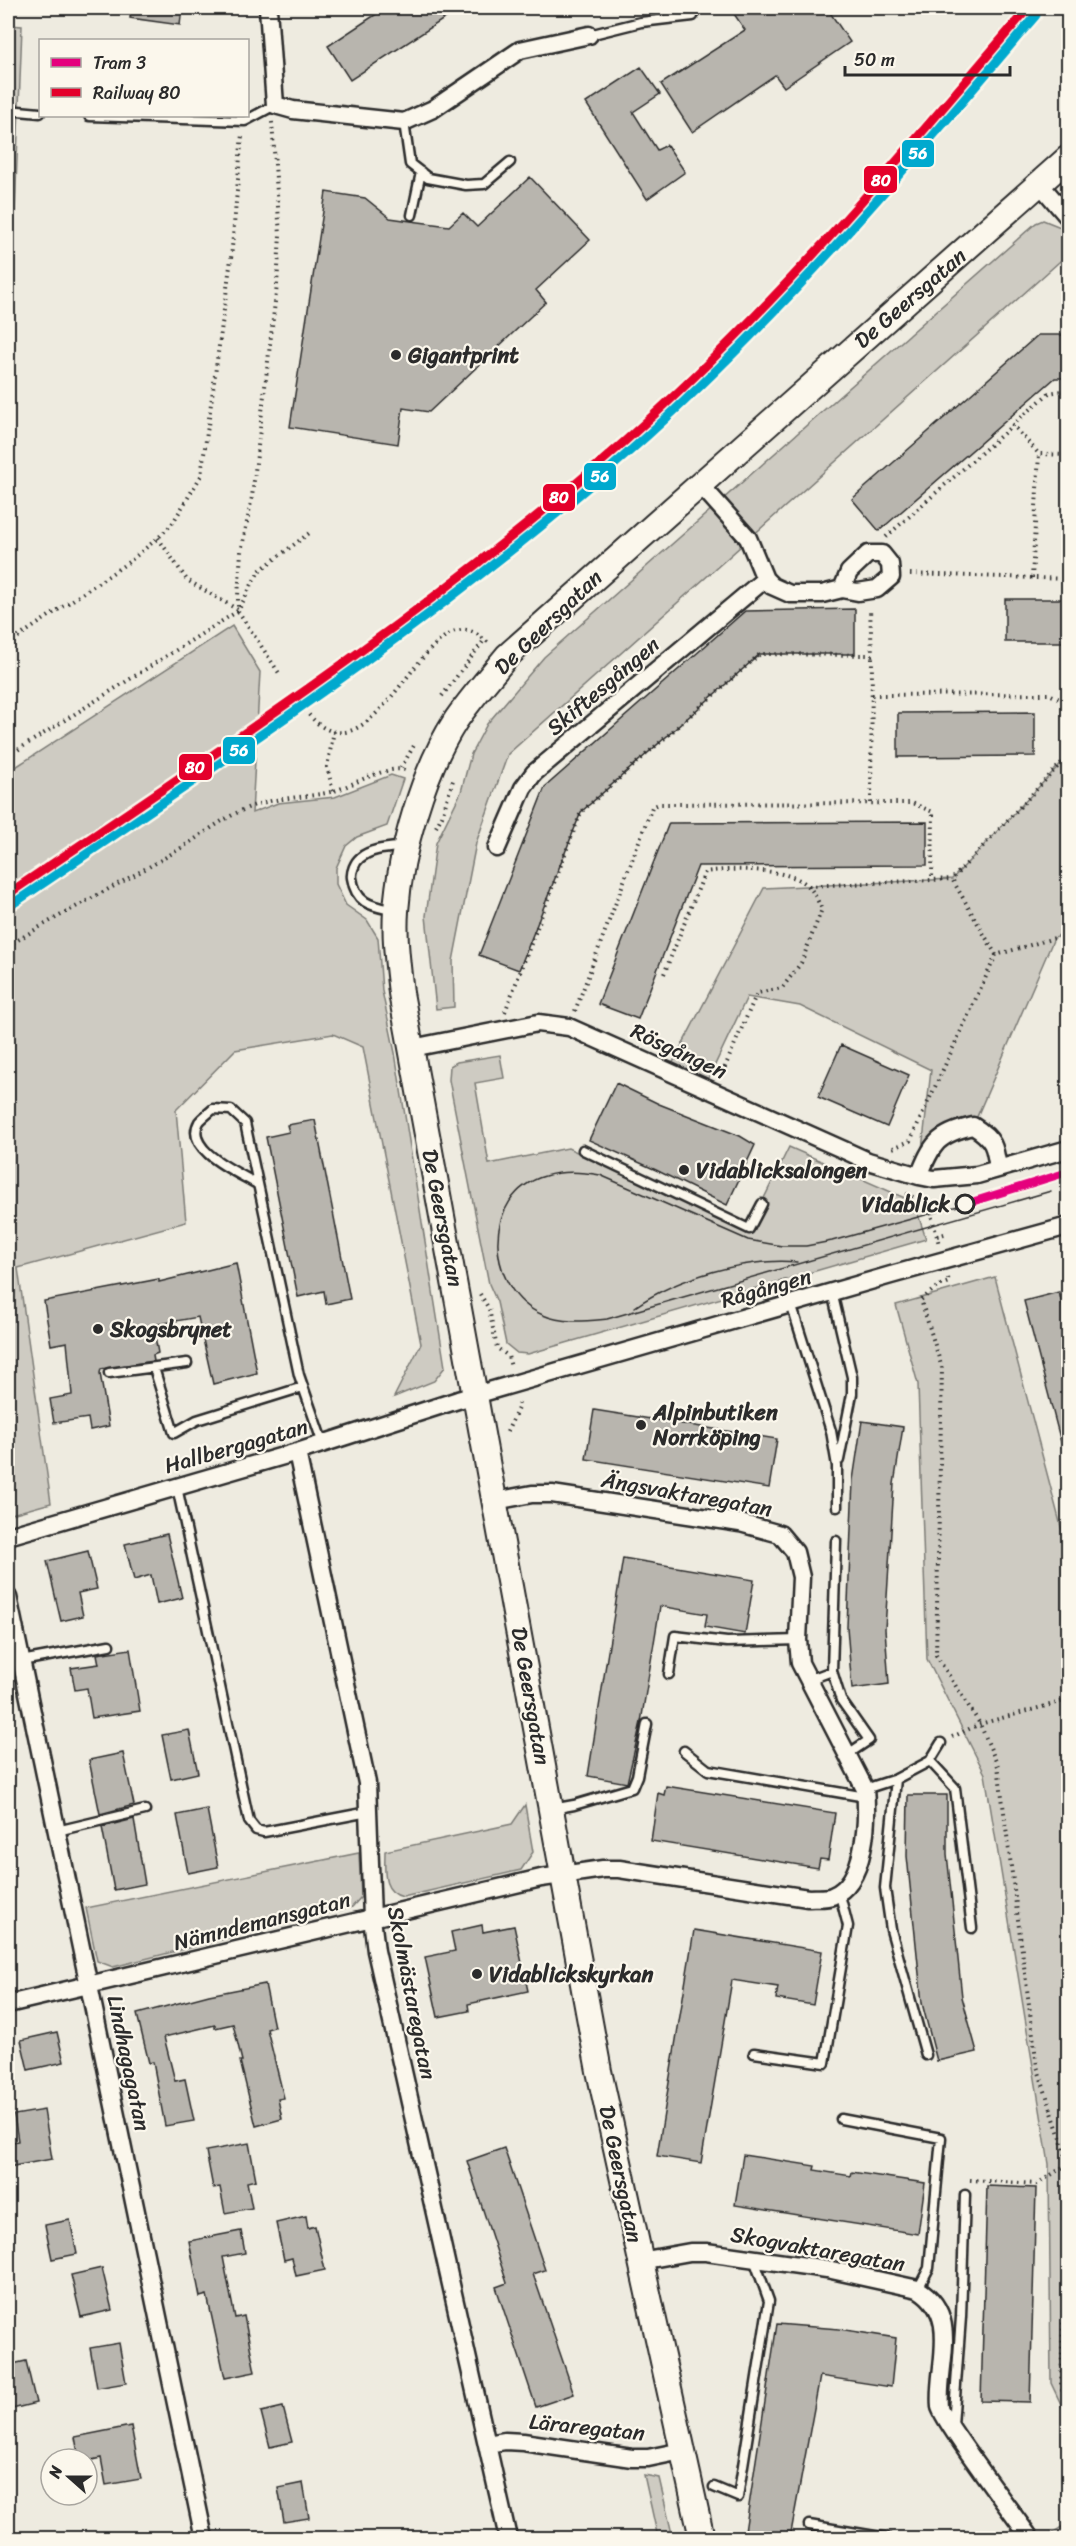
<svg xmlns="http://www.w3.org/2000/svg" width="1076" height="2546" viewBox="0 0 1076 2546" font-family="Sriracha,sans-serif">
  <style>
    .green { fill: #cecbc2; stroke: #7c7b76; stroke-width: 1.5 }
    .building { fill: #b8b5ae; stroke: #2b2b2b; stroke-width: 1.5 }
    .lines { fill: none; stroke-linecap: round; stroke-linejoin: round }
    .lane-casing { stroke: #2b2b2b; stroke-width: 13 }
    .street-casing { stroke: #2b2b2b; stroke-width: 21 }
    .secondary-casing { stroke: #2b2b2b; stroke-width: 28 }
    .path { stroke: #2b2b2b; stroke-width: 4; stroke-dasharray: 1.5 4.5; stroke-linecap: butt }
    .lane { stroke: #fbf7ec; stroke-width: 8 }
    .street { stroke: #fbf7ec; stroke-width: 16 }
    .secondary { stroke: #fbf7ec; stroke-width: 24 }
    .tram { stroke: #2b2b2b; stroke-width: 1.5 }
    .rail-1-casing { stroke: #fbf7ec; stroke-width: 14 }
    .rail-2-casing { stroke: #fbf7ec; stroke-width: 14 }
    .rail-1 { stroke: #e4002b; stroke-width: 9 }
    .rail-2 { stroke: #00a9ce; stroke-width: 9 }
    .tram-1-casing { stroke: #fbf7ec; stroke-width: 12 }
    .tram-1 { stroke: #e5007d; stroke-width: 8 }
    .poi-dot { fill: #2b2b2b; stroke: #fbf7ec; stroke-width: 2 }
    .stop-dot { fill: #fbf7ec; stroke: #2b2b2b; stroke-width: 3 }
    .labels { text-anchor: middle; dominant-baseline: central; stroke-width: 4.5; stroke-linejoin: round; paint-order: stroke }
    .street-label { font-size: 22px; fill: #2b2b2b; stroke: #fbf7ec }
    .poi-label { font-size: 22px; font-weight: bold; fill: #2b2b2b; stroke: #fbf7ec; text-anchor: start }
    .stop-label { font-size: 22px; font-weight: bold; fill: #2b2b2b; stroke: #fbf7ec; text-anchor: end }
    .line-badge { stroke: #fbf7ec; stroke-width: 2 }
    .badge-label { font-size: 16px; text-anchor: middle; font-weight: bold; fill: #fff }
  </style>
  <rect width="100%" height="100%" fill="#eeebe0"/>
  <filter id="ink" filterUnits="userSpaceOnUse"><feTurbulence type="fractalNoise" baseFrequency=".0167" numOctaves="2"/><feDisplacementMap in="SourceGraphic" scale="12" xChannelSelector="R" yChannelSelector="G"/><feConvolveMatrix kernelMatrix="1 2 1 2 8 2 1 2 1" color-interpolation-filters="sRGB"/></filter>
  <g filter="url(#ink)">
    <path class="green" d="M8,25L22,26L8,401Z
      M1043,220L1068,230V254L508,754L476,843L453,961L454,1007L436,1009L426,916L436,843L461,792L471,754L487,724L544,657L1036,223Z
      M232,626L260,672L252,813L278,803L335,797L391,775L403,779L387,826L357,837L346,846L336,868V884L346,905L367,920L378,938L382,991L395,1053L445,1367L434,1381L394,1397L421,1344L363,1047L333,1034L235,1050L176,1110L186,1222L18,1268L51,1503L8,1515V772Z
      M1068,756V934L1054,938L973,1126L957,1130L919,1176L931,1070L800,1006L747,997L704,1088L668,1072L764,888L952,879Z
      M500,1055L504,1078L475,1083L489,1164L568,1148L749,1229L789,1147L914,1202L926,1239L528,1354L517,1353L506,1344L497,1302L489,1284L449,1080L450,1066L457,1062Z
      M995,1277L1068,1553V2419L1051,2383L1049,2164L985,1774L927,1659L918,1384L896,1305Z
      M525,1805L533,1852L521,1870L403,1897C381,1892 385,1870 385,1851L512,1824Z
      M359,1853L361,1897L352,1907L113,1967L97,1961L86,1908Z
      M644,2475L659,2478L673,2538H658Z
      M1068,2523V2538H1044Z"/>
    <path class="building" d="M131,8H182L180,25L130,18Z
      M374,8H461L350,80L328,46L378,13Z
      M730,8H827L850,42L784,87L775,75L692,132L661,84L745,30Z
      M641,67L660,94L633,112L657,150L667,145L685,172L647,199L586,103Z
      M530,177L590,240L536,290L546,302L429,412L403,408L398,444L290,427L326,192L365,198L390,218L411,221L449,226L463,213L477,227Z
      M1038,335H1068V378H1055L879,531L852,499Z
      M1005,599H1068V642H1005Z
      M855,609V654H760L581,812L519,970L479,955L545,787L745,611Z
      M1035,712V756L898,757V713Z
      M927,822V865L698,866L638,1019L598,1004L669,823Z
      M841,1045L909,1075L887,1127L818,1097Z
      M616,1083L659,1104L740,1136L755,1145L727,1205L656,1170L589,1140Z
      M315,1120L350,1299L326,1304L324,1291L298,1297L266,1137L289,1132L287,1125Z
      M236,1263L257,1373L213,1384L198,1317L153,1325L158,1353L153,1355L154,1361L101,1369L100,1373L109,1426L90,1430L88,1418L54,1423L50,1399L72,1395L67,1342L51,1345L44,1301L159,1279V1282Z
      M1059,1292L1068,1327V1449L1063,1450L1024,1301Z
      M594,1410L777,1439L769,1488L586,1459Z
      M862,1421L903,1427L894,1484L885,1629L889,1684L852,1689L847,1627L853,1480Z
      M167,1534L182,1598L157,1604L151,1575L134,1580L125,1544Z
      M88,1551L97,1589L78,1593L83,1616L61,1621L47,1561Z
      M623,1558L754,1580L745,1634L705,1627L707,1614L660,1606L641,1722L627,1783L588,1776Z
      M130,1649L140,1711L92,1718L87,1688L75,1690L71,1668L99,1664L97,1654Z
      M189,1730L198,1773L171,1779L162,1735Z
      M123,1753L134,1805L100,1814L89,1760Z
      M666,1786L835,1813L828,1860L820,1859L818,1868L651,1841L658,1793L664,1795Z
      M908,1795H947V1854L962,1997L977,2052L937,2061L922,2003L907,1856Z
      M207,1809L218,1867L188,1873L177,1815Z
      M134,1819L145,1884L114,1890L102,1827Z
      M482,1925L483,1932L514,1926L528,1991L468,2004L469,2011L438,2017L425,1957L455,1951L451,1932Z
      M694,1930L822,1951L813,2005L776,1999L778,1987L732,1980L701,2163L657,2156Z
      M265,1984L274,2027L267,2029L284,2098L278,2099L282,2119L256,2126L240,2061H242L233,2024L215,2028V2025L164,2037L175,2081L185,2079L194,2121L165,2126L153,2062L149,2063L137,2014L209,1995Z
      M57,2032L64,2062L28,2070L21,2040Z
      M44,2110L52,2159L8,2167V2143L18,2141L14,2115Z
      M249,2143L256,2180L247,2182L252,2208L225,2213L220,2187L213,2188L206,2151Z
      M504,2148L545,2270L533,2274L574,2394L536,2407L496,2287L507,2283L467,2161Z
      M743,2155L815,2166L814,2170L851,2176L852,2172L925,2183L918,2234L735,2205Z
      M987,2186L1036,2188L1030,2402L981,2401Z
      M306,2216L308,2228L315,2226L325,2270L296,2276L292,2258L284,2260L276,2223Z
      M70,2220L77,2254L52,2259L45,2225Z
      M241,2231L245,2253L223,2257L235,2318L244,2316L255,2372L225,2378L207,2295L200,2297L189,2241Z
      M102,2268L112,2310L81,2317L71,2275Z
      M777,2324L839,2329L896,2338L891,2387L820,2376L790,2538H744Z
      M119,2343L126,2383L97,2388L90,2348Z
      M26,2361L36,2403L8,2410V2365Z
      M283,2407L292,2442L270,2447L261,2412Z
      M131,2426L141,2479L106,2485L101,2458L87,2461V2459H79L75,2437Z
      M303,2483L309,2518L284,2522L278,2488Z"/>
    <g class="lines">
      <defs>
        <path id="lane" d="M589,35L641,22L693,16
          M8,110L40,113
          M89,116L245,121L275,105
          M404,122L410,164L428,178L466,185L484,184L510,162
          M412,215L421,172
          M395,911C373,906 356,905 352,878C351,872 355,862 360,858C372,848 390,848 405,846
          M583,1150L749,1229L762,1204
          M257,1184C239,1173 183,1150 199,1122C202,1118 209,1113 213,1109L231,1110L245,1123L299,1375L323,1444
          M832,1292L852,1377V1394L839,1460
          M791,1304L831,1431L837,1466V1507
          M154,1368L174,1433L197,1420L303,1387
          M109,1373L187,1363
          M177,1487L249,1821L256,1830L264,1832L368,1812
          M836,1541L832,1671L841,1700L869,1740L848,1754
          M21,1661L109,1645
          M669,1674L675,1636L727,1642L798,1640
          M808,1680L832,1671
          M684,1751L708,1770L866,1797
          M930,1761L955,1788L972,1928
          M896,1779L885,1888L891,1930L926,2055
          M865,1789L896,1779L930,1761L941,1743
          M552,1809L574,1805L632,1788L637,1776L647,1724
          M57,1831L145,1810
          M754,2053L825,2063L848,1926L839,1891
          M841,2119L941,2138L929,2268L918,2289
          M953,2425L961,2317L965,2195
          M714,2487L738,2497L769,2301L754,2259
          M809,2525L887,2538"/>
        <path id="street" d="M268,8L275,105L293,110L404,122L433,109L520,50L589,35
          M1039,183L1068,217
          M765,579L772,586L790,594H822L842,589L858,592L877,589L891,577L890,564L882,554H868L849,572L842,589
          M497,848L523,788L534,773L765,579L748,538L699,483
          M412,1048L538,1023L569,1027L844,1150L868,1161L919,1176L934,1179L977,1175L1068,1149
          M919,1176C932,1144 937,1134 973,1126C994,1139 995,1146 998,1169
          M297,1452L367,1783L372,1918L376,1951L508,2538
          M8,1536L297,1452L458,1400L891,1275L1068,1226
          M8,1597L204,2538
          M8,2004L541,1878L603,1869H619L808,1898C815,1897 825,1899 832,1896C866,1883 868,1820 865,1789L800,1663L798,1640L801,1577L795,1552L780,1534L740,1523L552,1494H532L495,1501
          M640,2261L690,2252H706L827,2269L918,2289C962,2316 936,2366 940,2407C941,2418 1018,2521 1030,2538
          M487,2444L505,2441L523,2442L632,2458H648L682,2451"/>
        <path id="secondary" d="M702,2538L599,2071L401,993C398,966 394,938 396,911C400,851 423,771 456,720C471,698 490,677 507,656L1068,158"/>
      </defs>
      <use href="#lane" class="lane-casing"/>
      <use href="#street" class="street-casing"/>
      <use href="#secondary" class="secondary-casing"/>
      <path class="path" d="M272,122L280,235L277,285L252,497L241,552L238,596V611L281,676
        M1012,424L1039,454L1068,455
        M886,537L1049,393L1068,390
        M158,538L187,580L238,610
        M910,574L1068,579
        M1032,578L1039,454
        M8,644L130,561L158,538L172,524L201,476L231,259L242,134
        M872,695L1049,694L1068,703
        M442,696L485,639
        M305,710C365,788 412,637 460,630C471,628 481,637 489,643
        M8,756L238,611L259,571L312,531
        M401,768L416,742
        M333,791L327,767L334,731
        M871,803L872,655
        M436,827L442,816L453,780
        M809,886L952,879
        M8,946C61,913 117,886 171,854C196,840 219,820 245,809C273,796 305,799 334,791C353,785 390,763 408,771
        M996,955L952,879L1068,756
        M664,974L705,872C729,868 793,867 810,888C815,894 818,902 822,909L801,963L782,988L757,993L721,1076
        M575,1011L652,807L659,804L912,803L933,812L932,880
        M505,1012L581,812L760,654L872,655L870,609
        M893,1148L910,1141L996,955L1068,934
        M906,1194C934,1205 931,1217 939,1244
        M927,1206L940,1202
        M937,1236L948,1233
        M948,1278L949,1282L938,1286L921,1300L942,1368L936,1655L980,1724L998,1766L1037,2066L1068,2162
        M480,1294L489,1309L497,1348L508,1356L511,1367
        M507,1432L519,1406L518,1401
        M952,1737L980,1724L1068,1700
        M1068,2179L1061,2387L1068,2400
        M970,2180L1037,2184L1068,2164"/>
      <use href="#lane" class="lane"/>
      <use href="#street" class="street"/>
      <use href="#secondary" class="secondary"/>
      <path class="tram" d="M965,1204L832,1241L806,1246H782L748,1240L600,1175C583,1172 563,1170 545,1176C481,1194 484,1290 543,1315C563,1324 586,1321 607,1319L1051,1191
        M635,1307C676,1278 747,1257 797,1262"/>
      <defs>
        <path id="rail-1" d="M8,894C219,751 433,611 624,442C772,311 900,159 1028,8"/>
        <path id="rail-2" d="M14,903C225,760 440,619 631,450C780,318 908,166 1036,15"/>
      </defs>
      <use href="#rail-1" class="rail-1-casing"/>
      <use href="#rail-2" class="rail-2-casing"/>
      <use href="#rail-1" class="rail-1"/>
      <use href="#rail-2" class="rail-2"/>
      <defs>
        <path id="tram-1" d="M965,1204L1068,1172"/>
      </defs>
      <use href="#tram-1" class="tram-1-casing"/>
      <use href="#tram-1" class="tram-1"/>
    </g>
  </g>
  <g class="poi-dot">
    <circle cx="396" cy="355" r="6"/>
    <circle cx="684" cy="1170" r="6"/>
    <circle cx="98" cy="1329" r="6"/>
    <circle cx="641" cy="1425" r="6"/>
    <circle cx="477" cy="1974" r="6"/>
  </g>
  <circle class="stop-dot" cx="965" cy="1204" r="9"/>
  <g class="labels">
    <g class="street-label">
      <text transform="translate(910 298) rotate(-41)">De Geersgatan</text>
      <text transform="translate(548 622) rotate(-44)">De Geersgatan</text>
      <text transform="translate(603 686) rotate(-40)">Skiftesgången</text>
      <text transform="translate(679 1051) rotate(25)">Rösgången</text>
      <text transform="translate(443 1218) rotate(79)">De Geersgatan</text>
      <text transform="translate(766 1288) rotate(-16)">Rågången</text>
      <text transform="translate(236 1446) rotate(-16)">Hallbergagatan</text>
      <text transform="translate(687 1494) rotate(10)">Ängsvaktaregatan</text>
      <text transform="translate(531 1696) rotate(80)">De Geersgatan</text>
      <text transform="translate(262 1921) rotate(-14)">Nämndemansgatan</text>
      <text transform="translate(412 1993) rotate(79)">Skolmästaregatan</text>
      <text transform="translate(129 2063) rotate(78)">Lindhagagatan</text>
      <text transform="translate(621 2174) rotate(78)">De Geersgatan</text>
      <text transform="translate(818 2249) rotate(10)">Skogvaktaregatan</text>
      <text transform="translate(587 2427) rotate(6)">Läraregatan</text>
    </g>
    <g class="poi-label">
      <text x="408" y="355">Gigantprint</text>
      <text x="696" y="1170">Vidablicksalongen</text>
      <text x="110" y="1329">Skogsbrynet</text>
      <text x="653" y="1412">Alpinbutiken<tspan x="653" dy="25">Norrköping</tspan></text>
      <text x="489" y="1974">Vidablickskyrkan</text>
    </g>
    <g class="stop-label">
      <text x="950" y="1204">Vidablick</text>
    </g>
  </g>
  <g class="line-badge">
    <rect x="901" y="139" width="34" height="29" rx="6" fill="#00a9ce"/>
    <rect x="863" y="165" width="35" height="29" rx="6" fill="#e4002b"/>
    <rect x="583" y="462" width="34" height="29" rx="6" fill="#00a9ce"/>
    <rect x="542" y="483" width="34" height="29" rx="6" fill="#e4002b"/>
    <rect x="222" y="736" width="34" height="29" rx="6" fill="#00a9ce"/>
    <rect x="178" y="753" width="35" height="28" rx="6" fill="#e4002b"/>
  </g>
  <g class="badge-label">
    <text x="918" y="159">56</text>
    <text x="881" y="186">80</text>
    <text x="600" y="482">56</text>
    <text x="559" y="503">80</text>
    <text x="239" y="756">56</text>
    <text x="195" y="773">80</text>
  </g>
  <rect width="1076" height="2546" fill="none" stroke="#fbf7ec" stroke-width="30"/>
  <rect x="15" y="15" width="1046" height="2516" fill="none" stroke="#2b2b2b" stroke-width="2" filter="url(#ink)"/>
  <rect x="39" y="39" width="210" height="78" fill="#fbf7ec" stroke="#a8a59f" stroke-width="1.5"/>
  <rect x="51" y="58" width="30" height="9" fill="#e5007d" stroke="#a8a59f" stroke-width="1.5"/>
  <text x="93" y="69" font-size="18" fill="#2b2b2b">Tram 3</text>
  <rect x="51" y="88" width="30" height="9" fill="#e4002b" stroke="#a8a59f" stroke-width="1.5"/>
  <text x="93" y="99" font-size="18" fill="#2b2b2b">Railway 80</text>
  <g transform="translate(69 2477) rotate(291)"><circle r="28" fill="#fbf7ec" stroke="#a8a59f" stroke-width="1.5"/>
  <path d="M0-4.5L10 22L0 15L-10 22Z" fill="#2b2b2b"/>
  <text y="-9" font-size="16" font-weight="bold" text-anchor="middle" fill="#2b2b2b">N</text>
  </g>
  <path d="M845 66v9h165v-9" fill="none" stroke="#2b2b2b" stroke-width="3"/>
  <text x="854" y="66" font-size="18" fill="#2b2b2b" stroke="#fbf7ec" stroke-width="4.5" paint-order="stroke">50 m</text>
</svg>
